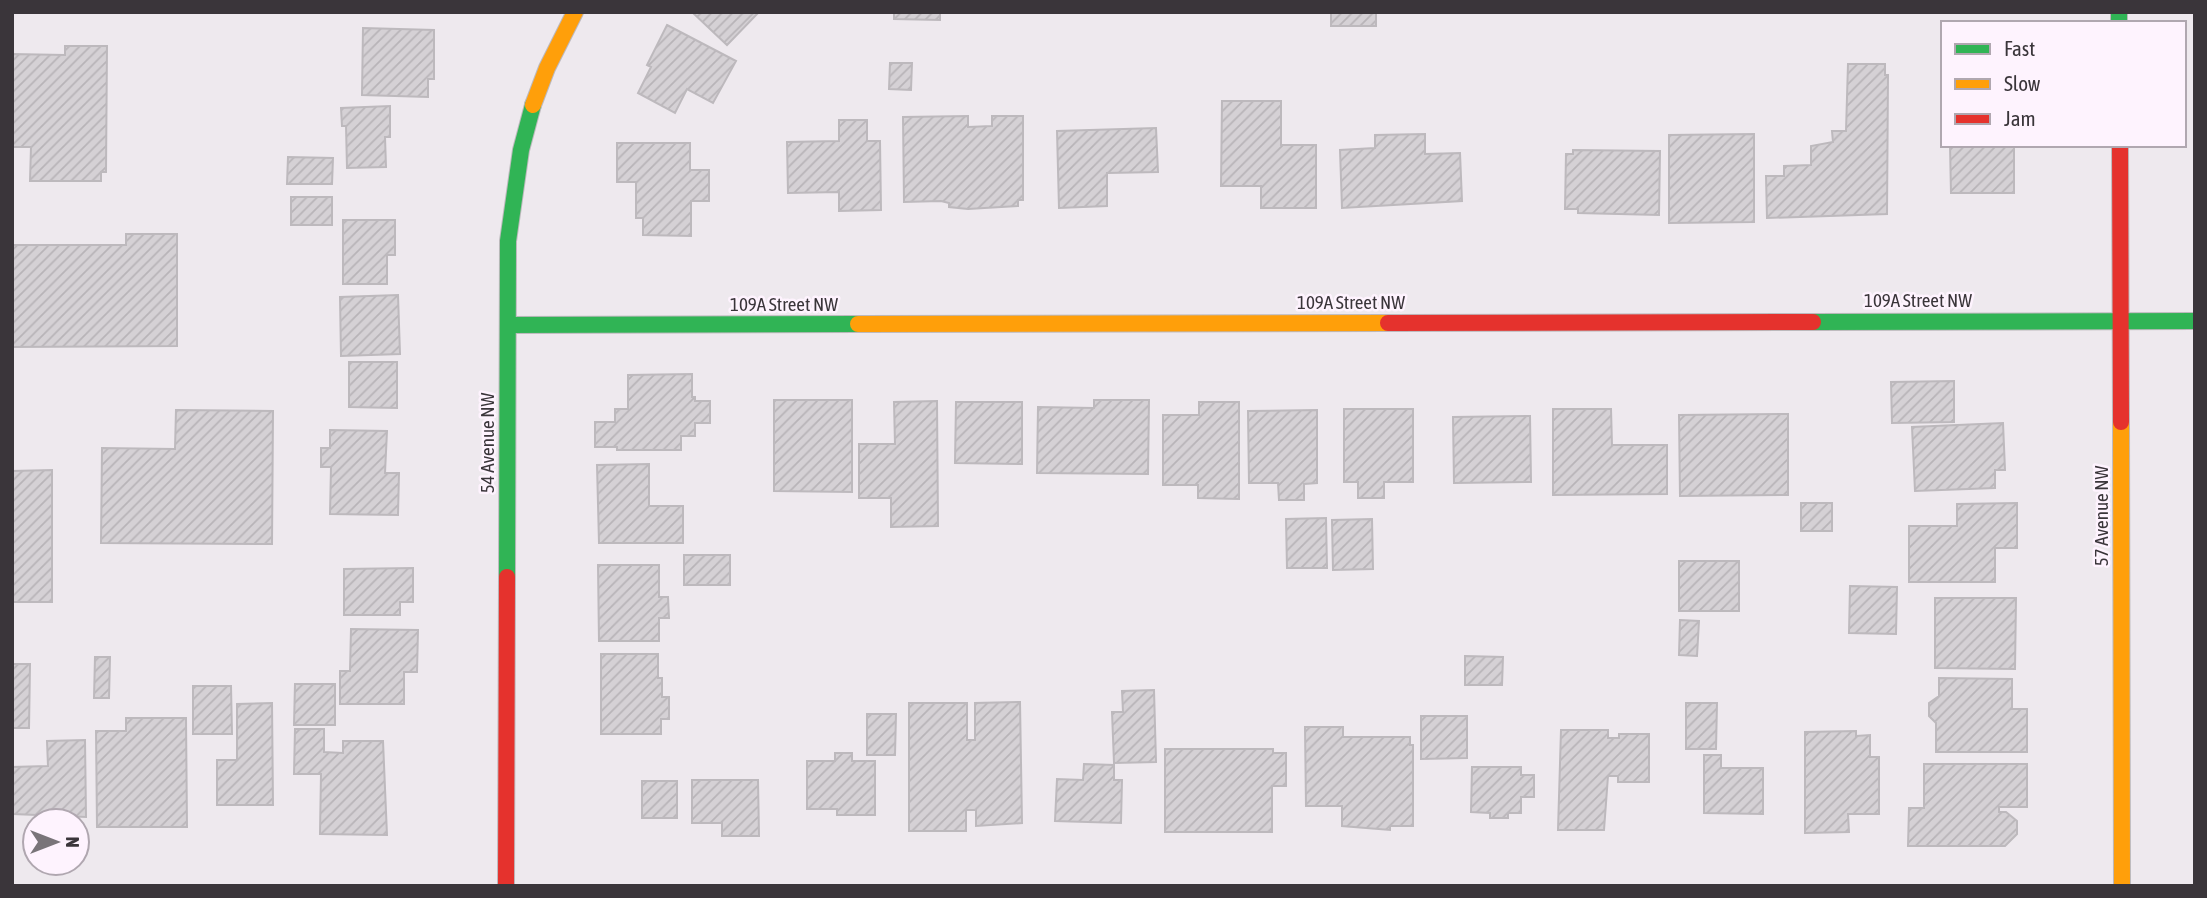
<svg xmlns="http://www.w3.org/2000/svg" width="2207" height="898" viewBox="0 0 2207 898" font-family="'Asap Condensed',sans-serif">
  <style>
    .building { fill: url(#building-hatch); stroke: #bdb9bd; stroke-width: 2 }
    .lines { fill: none; stroke-linecap: round; stroke-linejoin: round }
    .fast-casing { stroke: #bcb9bc; stroke-width: 18 }
    .slow-casing { stroke: #bcb9bc; stroke-width: 18 }
    .jam-casing { stroke: #bcb9bc; stroke-width: 18 }
    .fast { stroke: #30b455; stroke-width: 16 }
    .slow { stroke: #ff9f0a; stroke-width: 16 }
    .jam { stroke: #e5322d; stroke-width: 16 }
    .labels { text-anchor: middle; dominant-baseline: central; stroke-width: 5; stroke-linejoin: round; paint-order: stroke }
    .street-label { font-size: 19px; fill: #3a353a; stroke: #fef3fe }
  </style>
  <defs>
    <pattern id="building-hatch" width="6" height="6" patternUnits="userSpaceOnUse" patternTransform="scale(1.75)"><rect width="6" height="6" fill="#d5d1d5"/><path d="M-1 1l2-2M0 6l6-6M5 7l2-2" fill="none" stroke="#b8b4b8"/></pattern>
  </defs>
  <rect width="100%" height="100%" fill="#eee9ee"/>
  <path class="building" d="M692,12H759L727,45Z
    M894,12H940V20L894,19Z
    M1331,12H1376V26H1331Z
    M667,25L736,61L713,103L687,89L675,113L638,93L651,67L647,65Z
    M363,28L434,30V79H428V97L362,95Z
    M65,46H107L106,172H101V181H30L31,147H12V54L65,55Z
    M890,63H912L911,90L889,89Z
    M1848,64H1885V75H1888L1887,214L1767,218L1766,176H1784V166L1811,165V146L1833,142L1832,131H1846Z
    M1222,101H1281V145H1316V208H1261V186H1221Z
    M390,106V137H385L386,167L347,168L346,126H342L341,108Z
    M968,116V127L992,126V116H1023V200H1018V206L968,209L949,207V203L941,201L904,202L903,117Z
    M839,120H867V141H880L881,210L839,211V192L788,193L787,142L839,141Z
    M1156,128L1158,172L1107,173V206L1059,208L1057,131Z
    M1425,134V154L1460,153L1462,201L1342,208L1340,150L1375,148V135Z
    M1754,134V222L1669,223V135Z
    M617,143H690V170H709V201H691V236L643,235V218H636V182H617Z
    M1950,145H2014V193H1951Z
    M1573,150L1660,151L1659,215L1578,213V209H1565L1566,154H1573Z
    M288,157L333,158L332,184H287Z
    M291,197H332V225H291Z
    M343,220H395V255H387V284H343Z
    M126,234H177V346L12,347V245H126Z
    M398,295L400,354L341,356L340,297Z
    M349,362H397V408L349,407Z
    M692,374V397H695V401H710V423H695V436H681V450H617V447H595V422H615V409H628V375Z
    M1954,381V422L1892,423L1891,382Z
    M774,400H852V492L774,491Z
    M1094,400H1149L1148,474L1037,473L1038,407L1094,408Z
    M937,401L938,526L891,527V498H859V444H895L894,402Z
    M956,402H1022V464L955,463Z
    M1199,402H1239V499L1198,498V485H1163V415H1199Z
    M1344,409H1413V482H1384V498H1358V482H1344Z
    M1553,409H1611L1612,445H1667V494L1553,495Z
    M176,410L273,411L272,544L101,543L102,448L175,449Z
    M1317,410V483L1304,484V500H1279L1278,483H1249L1248,411Z
    M1788,414V495L1680,496L1679,415Z
    M1530,416L1531,482L1454,483L1453,417Z
    M2003,423L2005,470H1995V488L1915,491L1912,427Z
    M330,430L387,431L385,473H399L398,515L330,514L331,467H321V448H330Z
    M649,464V506H683V543H599L597,465Z
    M52,470V602H12V471Z
    M1801,503H1832V531H1801Z
    M2017,503V548H1995V582H1909V526H1957V504Z
    M1326,518L1327,568H1287L1286,519Z
    M1372,519L1373,569L1333,570L1332,520Z
    M684,555H730V585H684Z
    M1679,561H1739V611H1679Z
    M598,565H659V597H668L669,618H659V641H599Z
    M413,568V602H400V615H344V569Z
    M1850,586L1897,587L1896,634L1849,633Z
    M1935,598H2016L2015,669L1935,668Z
    M1680,620L1699,621L1697,656L1679,655Z
    M351,629L418,630L417,672H404V704H340V671H350Z
    M601,654H658V678H662V697H669V719H661V734H601Z
    M1465,656L1503,657L1502,685H1465Z
    M95,657H110L109,698H94Z
    M12,664H30L29,728H12Z
    M1939,678L2012,679V709H2027V752H1936V723L1929,716V703L1939,696Z
    M295,684H335V725H294Z
    M193,686H231L232,734H193Z
    M1154,690L1156,762L1114,763L1112,712H1123L1122,691Z
    M1020,702L1022,823L976,826V810H966V831H909V703H967V740H975V703Z
    M272,703L273,805H217V760H237V704Z
    M1686,703H1717L1716,749H1686Z
    M867,714H896L895,755H867Z
    M1421,716H1467V758L1421,759Z
    M126,718H186L187,827H97L96,731H126Z
    M1305,727H1343V737H1410V745H1413V826H1390V830L1342,826V806H1306Z
    M295,729H324V752L343,753V741H383L387,835L320,834L321,774H294Z
    M1561,730H1608V738H1619V734H1649V782H1618V776H1608L1604,830H1558Z
    M1856,731V736L1870,735V757H1879V814H1848L1849,832L1805,833V732Z
    M85,740L86,817L13,814L12,767L48,766L47,741Z
    M1165,749H1273V753H1286V786H1272V832H1165Z
    M835,753H852V761H875V815H837V809H807V761H835Z
    M1704,755H1721V768H1763V814L1704,813Z
    M1084,764L1114,765V780H1122L1121,823L1055,821L1057,779L1083,780Z
    M1924,764H2027V807H1999V812H2006L2017,821V834L2005,846H1908L1909,808H1924Z
    M1472,767H1521V775H1534V797H1521V813H1508V818H1490V813L1471,812Z
    M692,780H758L759,836H722V823H692Z
    M642,781H677V818H642Z"/>
  <g class="lines">
    <defs>
      <path id="fast" d="M2119,12V23
        M1813,322L2195,321
        M508,325L858,324
        M507,577L508,241L521,150L533,105"/>
      <path id="slow" d="M533,105L547,68L575,12
        M858,324L1388,323
        M2121,422L2122,886"/>
      <path id="jam" d="M2120,145L2121,422
        M1388,323L1813,322
        M506,886L507,577"/>
    </defs>
    <use href="#fast" class="fast-casing"/>
    <use href="#slow" class="slow-casing"/>
    <use href="#jam" class="jam-casing"/>
    <use href="#fast" class="fast"/>
    <use href="#slow" class="slow"/>
    <use href="#jam" class="jam"/>
  </g>
  <g class="labels">
    <g class="street-label">
      <text x="1918" y="300">109A Street NW</text>
      <text x="1351" y="302">109A Street NW</text>
      <text x="784" y="304">109A Street NW</text>
      <text transform="translate(487 443) rotate(-90)">54 Avenue NW</text>
      <text transform="translate(2101 516) rotate(-90)">57 Avenue NW</text>
    </g>
  </g>
  <rect width="2207" height="898" fill="none" stroke="#3a353a" stroke-width="28"/>
  <rect x="1941" y="21" width="245" height="126" fill="#fef3fe" stroke="#b0a7b0" stroke-width="2"/>
  <rect x="1955" y="44" width="35" height="10" fill="#30b455" stroke="#b0a7b0" stroke-width="2"/>
  <text x="2004" y="56" font-size="21" fill="#3a353a">Fast</text>
  <rect x="1955" y="79" width="35" height="10" fill="#ff9f0a" stroke="#b0a7b0" stroke-width="2"/>
  <text x="2004" y="91" font-size="21" fill="#3a353a">Slow</text>
  <rect x="1955" y="114" width="35" height="10" fill="#e5322d" stroke="#b0a7b0" stroke-width="2"/>
  <text x="2004" y="126" font-size="21" fill="#3a353a">Jam</text>
  <g transform="translate(56 842) rotate(90)"><circle r="33" fill="#fef3fe" stroke="#b0a7b0" stroke-width="2"/>
  <path d="M0-5L12 26L0 18L-12 26Z" fill="#797479"/>
  <text y="-10" font-size="19" font-weight="bold" text-anchor="middle" fill="#3a353a">N</text>
  </g>
</svg>
